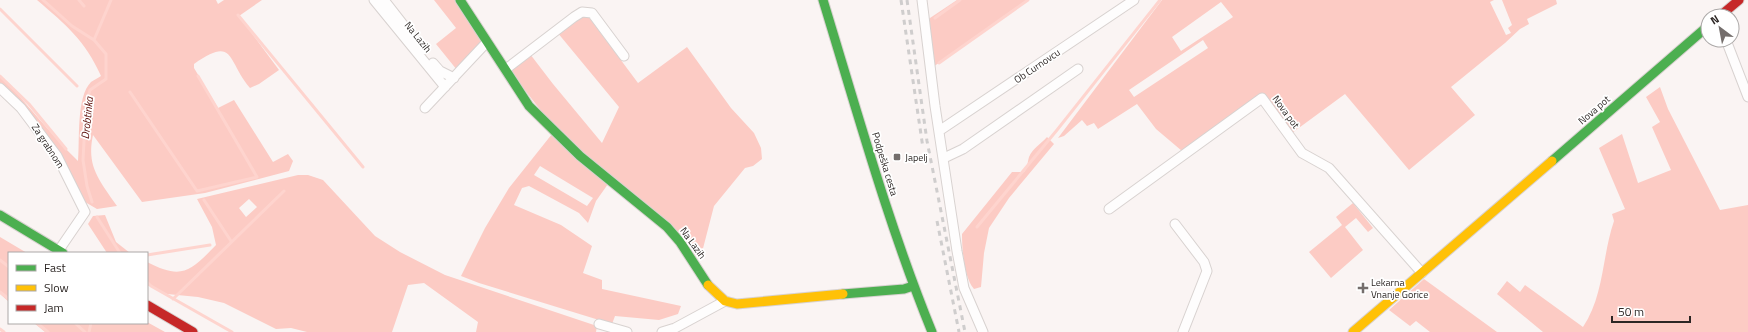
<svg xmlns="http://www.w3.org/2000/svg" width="1748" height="332" viewBox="0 0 1748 332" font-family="'Titillium Web',sans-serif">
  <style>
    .green { fill: #fccbc4; fill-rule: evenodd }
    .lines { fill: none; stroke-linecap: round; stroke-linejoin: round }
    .stream { stroke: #fed4ce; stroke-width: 3 }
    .street-casing { stroke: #d8d2d0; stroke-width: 11 }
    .fast-casing { stroke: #d8d2d0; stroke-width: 11 }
    .slow-casing { stroke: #d8d2d0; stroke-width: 11 }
    .jam-casing { stroke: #d8d2d0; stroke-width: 11 }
    .street { stroke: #fefdfd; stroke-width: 9 }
    .fast { stroke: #4caf50; stroke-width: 9 }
    .slow { stroke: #ffc107; stroke-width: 9 }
    .jam { stroke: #c62828; stroke-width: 9 }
    .rail { stroke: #cfcdcd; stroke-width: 3; stroke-dasharray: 5 5; stroke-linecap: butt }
    .poi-dot { fill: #746e6c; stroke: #fff; stroke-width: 1.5 }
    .labels { text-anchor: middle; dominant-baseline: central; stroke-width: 3.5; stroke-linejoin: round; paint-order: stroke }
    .street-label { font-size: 10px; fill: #2c2624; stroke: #fff }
    .poi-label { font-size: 10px; fill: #2c2624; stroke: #fff; text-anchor: start }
    .water-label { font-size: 11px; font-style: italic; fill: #5c0e09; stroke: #fff }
  </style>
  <rect width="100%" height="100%" fill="#faf4f3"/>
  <path class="green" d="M37,0H216L218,4L224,0H262L239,16L279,70L259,84L250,88C227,61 235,35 194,64V68L218,108L234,100L273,162L288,154L293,161L289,171L205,193L142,202L93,135C86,167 100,181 117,206L97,209L85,202L23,106L0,83V75C27,103 50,134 78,161C80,140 76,97 91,82C94,80 98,78 101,76C85,40 66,25 37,0Z
    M434,0H455L479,37L481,45L457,70L436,44L456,28Z
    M957,0H1028L933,67L927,20Z
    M1162,0H1494L1490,2L1506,35L1511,33L1508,28L1512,25L1502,0H1556L1557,4L1527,19L1529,24L1520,29L1505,43L1451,87L1475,115L1409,170L1345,94L1292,133L1264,93L1182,151L1156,129L1137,104L1098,129L1094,123L1087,126L1082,120L1064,136L1058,138ZM1221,2L1233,17L1181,51L1172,37ZM1203,40L1208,48L1134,97L1129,90Z
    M582,15L588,16L638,83L687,47L731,108L754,133L761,148L762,159L753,166L745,168L714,206L700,260L553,126L513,75V68L530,54L553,84L602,143L619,107L557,32Z
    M1660,87L1668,109L1720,210L1748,205V332H1543L1497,294L1507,281L1520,292L1525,285L1583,327C1604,296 1602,256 1614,221L1612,214L1625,209L1599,148L1622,134L1638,183L1671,170L1652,127L1660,122L1646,97Z
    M552,134L608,184L596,201L588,223L579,213L529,186L522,188L514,205L561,225L592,246L583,273L602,280V289L681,306L678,314L659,320L615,316L612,324L479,283L461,276L485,228L509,188ZM540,166L593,198L587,206L534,175Z
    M1047,137L1054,144L1009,198L989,228L984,253L981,287L974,289C964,278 962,249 962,234L1012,172H1024C1028,167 1027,164 1029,157C1033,148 1041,144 1047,137Z
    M298,175H308L323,180L375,236L400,252L445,275L597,326L596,332H476L478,322L424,283L408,285L392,332H307L291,328L276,329L224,303L198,297L167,294L147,285V262C182,280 190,272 216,245L212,227L197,199ZM249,199L257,207L246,217L239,208Z
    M1353,203L1373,228L1368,232L1356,218L1345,227L1363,250L1331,278L1309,252L1342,225L1336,217Z
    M105,215L116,242L130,253H107L88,224L93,216Z
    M0,237L27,253H9V302L0,294Z
    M1424,279L1497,332H1430L1416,321L1410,326L1389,310Z
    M147,322L165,332H45L34,323Z"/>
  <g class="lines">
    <path class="stream" d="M43,0L72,26L94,40L106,54V79L90,90L86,104L83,160L87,186L92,202
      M79,0L84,6
      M0,9L77,86
      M238,15L363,167
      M935,18L960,0
      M94,40L111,0
      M939,63L1028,0
      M0,76L29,104L66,149
      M130,92L197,191L257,177L198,76
      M204,200L231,241
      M97,217L120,253
      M977,227L1057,130L1160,0
      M147,255L210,245
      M0,260L9,267
      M147,282L151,286L232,332
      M0,292L9,299
      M173,299L284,191
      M37,323L48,332
      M75,323L85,332
      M0,329L4,332
      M89,332L91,323"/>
    <defs>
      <path id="street" d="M374,0L445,87
        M384,0L423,50
        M922,0L935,106L957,251L964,288L983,332
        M1726,40L1748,97
        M433,63L440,71L454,78
        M506,69L574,17L582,12L592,13L624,56
        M0,88L21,108L57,156L85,212L59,250
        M425,108L487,42
        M939,131L1134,0
        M944,158L963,149L1078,69
        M1109,209L1262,98L1302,153L1329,168L1422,273
        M1175,224L1204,262L1207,271L1183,332
        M599,324L627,332
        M662,332L675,328L725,301"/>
      <path id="fast" d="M460,0L529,106L580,156L667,227L680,242L708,285
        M823,0C857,111 888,224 932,332
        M1552,161L1708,26
        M0,215L63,253
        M843,294L904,289L913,286"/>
      <path id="slow" d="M708,285L725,301L737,304L843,294
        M1353,332L1552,161"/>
      <path id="jam" d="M1720,16L1739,0
        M147,305L193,332"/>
    </defs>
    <use href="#street" class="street-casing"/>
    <use href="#fast" class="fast-casing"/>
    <use href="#slow" class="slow-casing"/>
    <use href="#jam" class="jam-casing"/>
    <use href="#street" class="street"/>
    <use href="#fast" class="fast"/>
    <use href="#slow" class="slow"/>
    <use href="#jam" class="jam"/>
    <path class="rail" d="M901,0L923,148
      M907,0L927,141L965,332
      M937,221L959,332"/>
  </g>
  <g class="poi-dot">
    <rect x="893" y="153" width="8" height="8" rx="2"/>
    <path d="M1361 282h4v4h4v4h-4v4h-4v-4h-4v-4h4z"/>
  </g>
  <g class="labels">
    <g class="street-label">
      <text transform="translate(418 37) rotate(51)">Na Lazih</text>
      <text transform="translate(1037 66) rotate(-34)">Ob Curnovcu</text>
      <text transform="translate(1594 110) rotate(-41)">Nova pot</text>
      <text transform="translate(1286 112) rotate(54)">Nova pot</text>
      <text transform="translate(48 146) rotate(57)">Za grabnom</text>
      <text transform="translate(885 164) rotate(73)">Podpeška cesta</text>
      <text transform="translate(693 243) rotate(54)">Na Lazih</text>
    </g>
    <g class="poi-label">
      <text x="905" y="157">Japelj</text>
      <text x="1371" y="282">Lekarna<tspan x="1371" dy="12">Vnanje Gorice</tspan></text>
    </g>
    <g class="water-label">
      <text transform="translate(87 118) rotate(-84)">Drobtinka</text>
    </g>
  </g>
  <rect x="8" y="252" width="140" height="72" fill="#ffffff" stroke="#aba8a7"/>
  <rect x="16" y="265" width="20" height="6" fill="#4caf50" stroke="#aba8a7"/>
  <text x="44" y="272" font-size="12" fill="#2c2624">Fast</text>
  <rect x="16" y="285" width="20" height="6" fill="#ffc107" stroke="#aba8a7"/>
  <text x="44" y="292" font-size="12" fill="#2c2624">Slow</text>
  <rect x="16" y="305" width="20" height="6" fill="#c62828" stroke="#aba8a7"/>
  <text x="44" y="312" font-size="12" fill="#2c2624">Jam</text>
  <g transform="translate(1720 28) rotate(328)"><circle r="19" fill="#ffffff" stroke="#aba8a7"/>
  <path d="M0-3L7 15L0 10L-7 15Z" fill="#746e6c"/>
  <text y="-6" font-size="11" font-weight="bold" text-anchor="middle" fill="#2c2624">N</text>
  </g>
  <path d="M1612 316v6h78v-6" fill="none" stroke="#2c2624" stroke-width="2"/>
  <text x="1618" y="316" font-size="12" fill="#2c2624" stroke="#ffffff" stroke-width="3" paint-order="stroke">50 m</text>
</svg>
